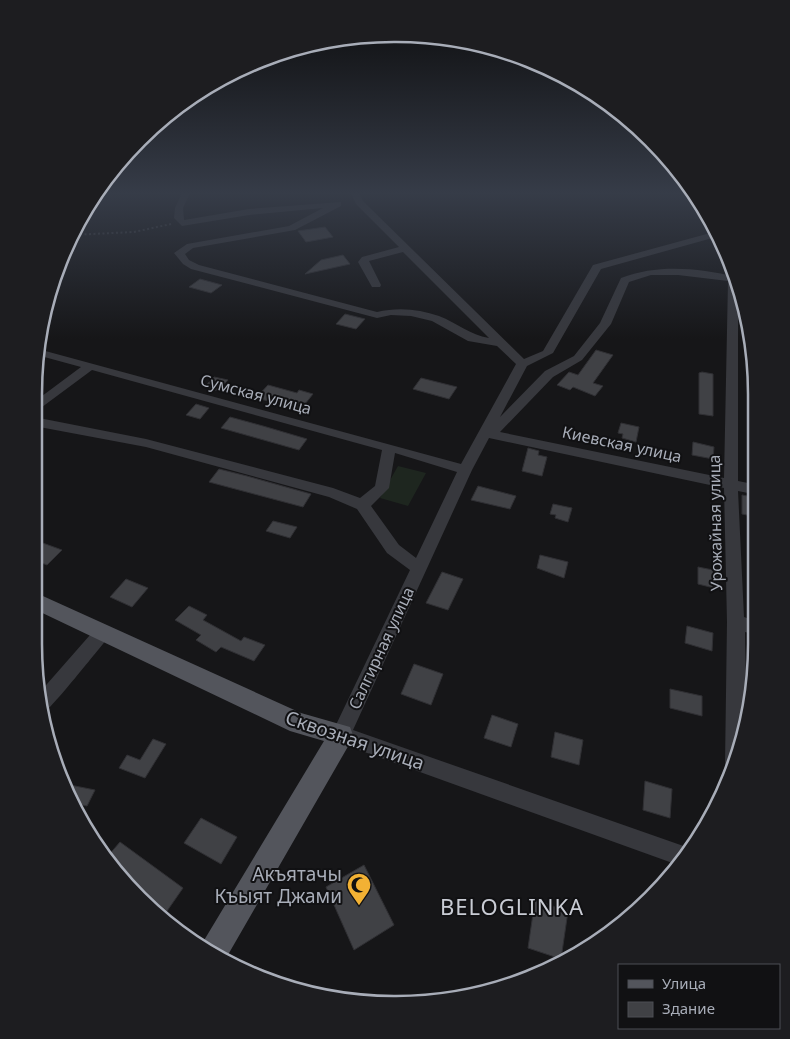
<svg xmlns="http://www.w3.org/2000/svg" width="790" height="1039" viewBox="0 0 790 1039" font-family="'Noto Sans',sans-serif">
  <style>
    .green { fill: #1e261f }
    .building { fill: #404145; stroke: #303034 }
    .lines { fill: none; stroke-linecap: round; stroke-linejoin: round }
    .path { stroke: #3d3f44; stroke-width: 2; stroke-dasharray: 2 2.5; stroke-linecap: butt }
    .minor { fill: #37383d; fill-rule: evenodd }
    .major { fill: #53555c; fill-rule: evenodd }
    .labels { text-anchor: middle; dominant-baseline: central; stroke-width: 4; stroke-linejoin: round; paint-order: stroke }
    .street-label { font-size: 16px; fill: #a8adb8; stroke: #111113 }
    .near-street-label { font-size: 19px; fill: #a8adb8; stroke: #111113 }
    .near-poi-label { font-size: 19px; fill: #a8adb8; stroke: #111113; text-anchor: end }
    .near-quarter-label { font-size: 22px; letter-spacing: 1px; fill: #c9ccd4; stroke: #111113 }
    .rim { fill: none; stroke: #a8adb8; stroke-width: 2.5 }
  </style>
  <rect width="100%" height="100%" fill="#161618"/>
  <path class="green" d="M398,466L426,473L408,506L380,498Z"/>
  <path class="building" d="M325,227L333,237L306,242L298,231Z
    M343,255L350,264L305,274L321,260Z
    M200,279L222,285L211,293L189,287Z
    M345,314L365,319L356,329L336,324Z
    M596,350L613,355L593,383L603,386L595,396L573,387L570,390L557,385L569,372L578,375Z
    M702,372L713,374V416L699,414V373Z
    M214,377L228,380L218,391L204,387Z
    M421,378L457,387L449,399L413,389Z
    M268,385L297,393L299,390L313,394L301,409L256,398Z
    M196,404L209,408L200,419L186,415Z
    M230,417L263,426L307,439L299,450L221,428Z
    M621,423L639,427L636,442L622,438L623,434L618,433Z
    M693,442L714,447L713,459L692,455Z
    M528,448L539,451L538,455L547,457L542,476L522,471Z
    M219,469L247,476L311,494L303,507L209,482Z
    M478,486L516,496L510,509L471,500Z
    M742,495L753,497L752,516L742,514Z
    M553,504L572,508L568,522L555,518L556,515L550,514Z
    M273,521L297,527L290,538L266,531Z
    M40,542L62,550L47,565L34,560V548Z
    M540,555L568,562L564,578L537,568Z
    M698,567L718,571V589L698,584Z
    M442,572L463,579L448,610L426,603Z
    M126,579L148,588L132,607L110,597Z
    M189,606L207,615L203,620L241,641L244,637L265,645L254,661L221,647L216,652L196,640L201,635L175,620Z
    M687,626L713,633L712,651L685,643Z
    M414,664L443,674L431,705L401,694Z
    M670,689L702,696V716L670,708Z
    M492,715L518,724L511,747L484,738Z
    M555,732L583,740L579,765L551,757Z
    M153,739L166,744L145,778L119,768L127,755L140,760Z
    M645,781L672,789L670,818L643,810Z
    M65,784L95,790L87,806L73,803Z
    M201,818L237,837L221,864L184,843Z
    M120,842L183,888L167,911L124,879L107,857Z
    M364,865L394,925L354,950L326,887Z
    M535,900L568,911L561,959L528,948Z"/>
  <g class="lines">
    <path class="path" d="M71,235L134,232L171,224"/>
    <path class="minor" d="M182,193H190L183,208L184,220L249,209L341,202V206L295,230L193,248L185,254L189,260L199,265L377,312C398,307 419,309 439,316C457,323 470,335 489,338L403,252L369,261L381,285L380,287H372L358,262L362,257L399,247L356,204L351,193H359L363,201L524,359L543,351L593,265L714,232L716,237L601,269L553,353L527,366L500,417L545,371L574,356L600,323L621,278C658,264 698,268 736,277L738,283V481L753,484V494L738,491L744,617L753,620V634L745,632C745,678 752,730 731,773L725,765L727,622L724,488L489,438L472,470L353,730L692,849L678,865L334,741L331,735L334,729L410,570L387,553L357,509L329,497L146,447L34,426V417L146,439L333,488L360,498L375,486L382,450L92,370L34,413V402L81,367L37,355L38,349L461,464L516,364L497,346L468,341L432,321L411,316L391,315L377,318L191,269L183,264L174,253L187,244L289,226L323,208L249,215L182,226L174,218L175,208ZM651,275H678L728,281L724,478L500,432L553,377L582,360L611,324L629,282ZM395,453L457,472L416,558L399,545L371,506L389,488Z
      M103,625L109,627L112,632L109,637C99,648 50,711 43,713L40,692L97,627Z"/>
    <path class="major" d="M34,592L301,713L350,727L353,735L350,743L225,960L202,944L203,942L324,741L290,731L34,609Z"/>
  </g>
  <linearGradient id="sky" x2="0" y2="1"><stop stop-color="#0c0c0d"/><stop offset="0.57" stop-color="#363c48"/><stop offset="1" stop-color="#363c48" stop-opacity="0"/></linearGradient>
  <rect width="790" height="339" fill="url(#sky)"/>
  <defs>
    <symbol id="mosque-pin" viewBox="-11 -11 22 30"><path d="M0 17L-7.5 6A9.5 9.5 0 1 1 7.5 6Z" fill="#f2b134" stroke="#111113"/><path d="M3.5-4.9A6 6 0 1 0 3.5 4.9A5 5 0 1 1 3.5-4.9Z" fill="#111"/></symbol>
  </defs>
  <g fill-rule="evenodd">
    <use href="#mosque-pin" x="345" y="871" width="28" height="38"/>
  </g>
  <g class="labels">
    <g class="street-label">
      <text transform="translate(256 394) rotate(15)">Сумская улица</text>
      <text transform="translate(622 444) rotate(12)">Киевская улица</text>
      <text transform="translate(715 523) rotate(-91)">Урожайная улица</text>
      <text transform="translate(381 648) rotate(-65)">Салгирная улица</text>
    </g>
    <g class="near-street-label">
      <text transform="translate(355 740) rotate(19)">Сквозная улица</text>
    </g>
    <g class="near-poi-label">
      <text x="342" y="874">Акъятачы<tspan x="342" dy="22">Къыят Джами</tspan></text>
    </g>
    <g class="near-quarter-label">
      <text x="512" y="906">BELOGLINKA</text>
    </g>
  </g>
  <path d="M0 0H790V1039H0ZM394 42H396A352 352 0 0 1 748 394V644A352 352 0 0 1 396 996H394A352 352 0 0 1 42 644V394A352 352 0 0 1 394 42Z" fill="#1d1d20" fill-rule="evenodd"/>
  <path class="rim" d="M394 42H396A352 352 0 0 1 748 394V644A352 352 0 0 1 396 996H394A352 352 0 0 1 42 644V394A352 352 0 0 1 394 42Z"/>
  <rect x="618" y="964" width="162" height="65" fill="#111113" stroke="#4d4f55"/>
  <rect x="628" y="980" width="25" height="8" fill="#53555c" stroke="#4d4f55"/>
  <text x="662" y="989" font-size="15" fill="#a8adb8">Улица</text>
  <rect x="628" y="1002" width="25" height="15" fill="#404145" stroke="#4d4f55"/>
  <text x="662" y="1014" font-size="15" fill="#a8adb8">Здание</text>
</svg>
